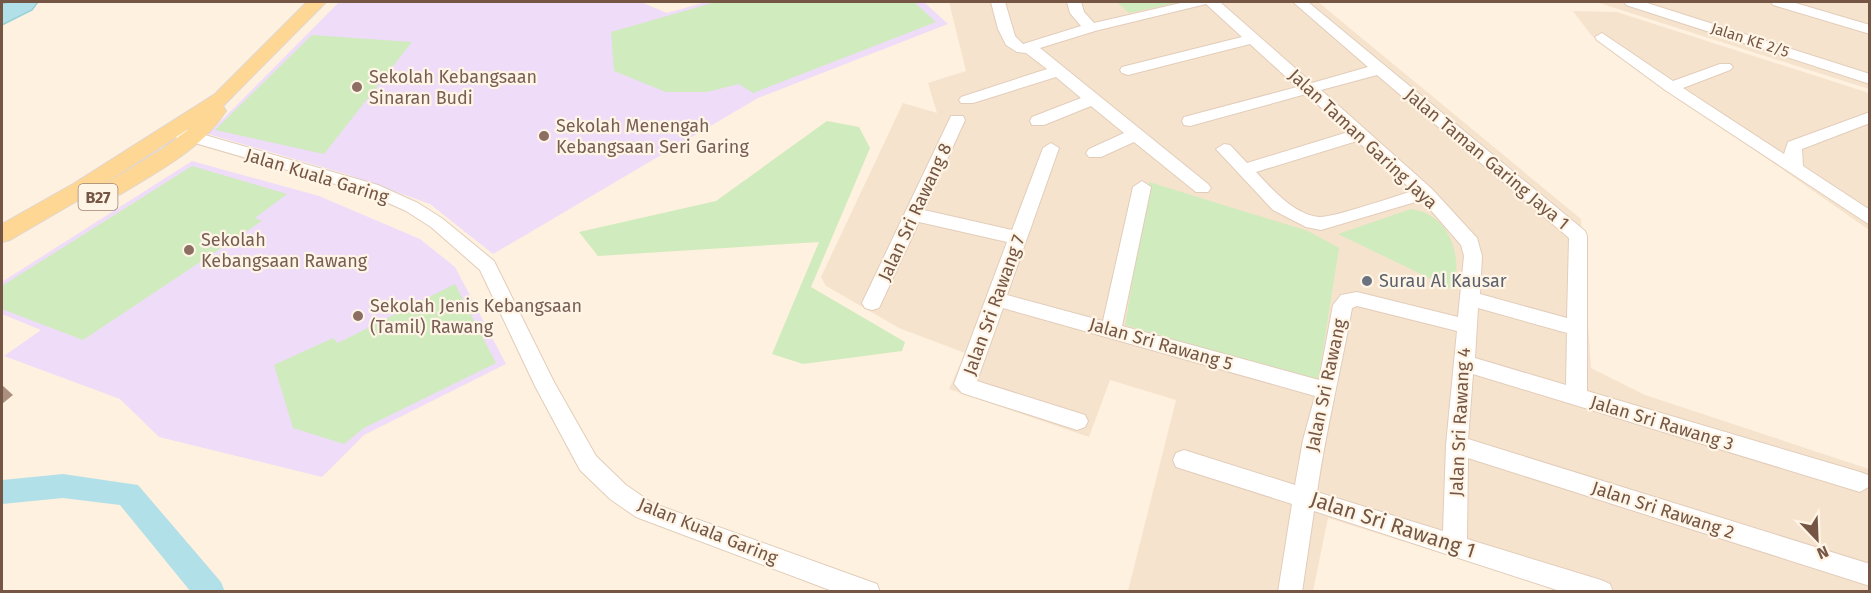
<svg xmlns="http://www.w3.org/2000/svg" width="1871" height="593" viewBox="0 0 1871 593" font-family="'Fira Sans',sans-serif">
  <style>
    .residential { fill: #f6e3cd }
    .education { fill: #efdcf9 }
    .green { fill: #d0ebbd }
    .water { fill: #b2e0e8; stroke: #98d0da; stroke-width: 1.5 }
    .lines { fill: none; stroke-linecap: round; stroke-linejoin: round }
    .river { fill: #b2e0e8; fill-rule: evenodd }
    .minor-casing { stroke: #e2cdba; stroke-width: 2 }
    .major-casing { stroke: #ded6d2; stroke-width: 2 }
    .minor { fill: #fff; fill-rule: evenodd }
    .major { fill: #ffd794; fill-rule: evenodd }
    .shaded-wall { fill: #ac907f }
    .education-dot { fill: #8d6e63; stroke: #fff5e6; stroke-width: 2 }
    .worship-dot { fill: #6b7280; stroke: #fff5e6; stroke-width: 2 }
    .labels { text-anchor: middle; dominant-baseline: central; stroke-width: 4.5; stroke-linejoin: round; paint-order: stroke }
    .far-street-label { font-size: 15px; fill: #755645; stroke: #fff5e6 }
    .shield { fill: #fff5e6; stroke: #9e8675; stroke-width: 1.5 }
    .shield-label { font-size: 16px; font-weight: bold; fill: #755645 }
    .education-label { font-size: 18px; fill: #785e54; stroke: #fff5e6; text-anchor: start }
    .street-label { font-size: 18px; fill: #755645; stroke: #fff5e6 }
    .worship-label { font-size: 18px; fill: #5b616d; stroke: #fff5e6; text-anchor: start }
    .near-street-label { font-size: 21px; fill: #755645; stroke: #fff5e6 }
  </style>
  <rect width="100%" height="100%" fill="#fef1df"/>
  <path class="residential" d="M949,2H1318L1581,219L1591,368L1645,395L1869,469V591H1562L1328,518L1313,591H1128L1176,400L1110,380L1089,437L949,389L965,353L899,328L826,286L821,277L903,103L937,113L928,83L966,71Z
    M1596,2H1869V89Z
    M1573,11L1617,12L1869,93V230L1591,35Z"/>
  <path class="education" d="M339,2H641L667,13L706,2H924L948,24L758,98L493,254L430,204L346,174L208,134Z
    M192,161L319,196L420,239L455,267L506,364L364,435L322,477L159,437L120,399L4,356L41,330L2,314V282Z"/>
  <path class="green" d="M716,2H914L936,22L753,93L739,84L707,92H666L614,71L611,32Z
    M1117,2H1180L1129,13Z
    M312,35L412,42L324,154L215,130Z
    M827,121L859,127L870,148L811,287L905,342L902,351L803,364L772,354L819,242L598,256L579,232L716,201Z
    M192,166L287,194L255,218L262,221L83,340L2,309V286Z
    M1149,182L1308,231L1339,248L1318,382L1125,325Z
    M1411,209C1451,215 1462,255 1454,290L1338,234Z
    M455,284L496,363L364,428L344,444L293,428L274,365L333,338L338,343Z"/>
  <path class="water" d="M8,2H38L32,10L2,25V4Z"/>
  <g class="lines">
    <path class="river" d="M63,474L138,485L221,582L225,592H191L120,505L63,498L2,504V480Z"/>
    <defs>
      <path id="minor" d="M991,2H1005L1015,36L1023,44L1081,26L1070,13L1067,2H1081L1084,12L1094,23L1185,2H1220L1312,83L1368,67L1293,2H1308L1585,231L1587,236V391L1860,472L1868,475L1870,486L1860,492L1473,374L1468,439L1870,564V586L1468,458L1467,539L1601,580L1610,584L1613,592H1563L1314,511L1302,592H1278L1292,504L1176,467L1173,460L1176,453L1184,450L1295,485L1303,440L1315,396L1003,308L977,381L1085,415L1088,421L1085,427L1077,430L962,393L954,384L1007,242L919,222L879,308L872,310L865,308L862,303L951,116H963L965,120L924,210L1012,230L1043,148L1051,143L1059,148L1007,295L1103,321L1133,187L1142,181L1151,187L1122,326L1319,380L1333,305L1341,295L1357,292L1458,317L1464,256L1461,245L1422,200L1321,230L1306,227L1273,210L1216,149L1224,144L1230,145L1247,163L1348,132L1306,94L1190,126L1184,125L1182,121L1184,117L1297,87L1250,44L1128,75L1122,73L1120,70L1122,67L1242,37L1206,4L1095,31L1040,48L1208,184L1211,188L1208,192H1196L1134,142L1101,157H1089L1086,153L1089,149L1124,133L1091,106L1044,125H1032L1030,121L1032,117L1081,98L1056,77L973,103H961L959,100L961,97L1047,69L1026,53L1017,52L1006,45L998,29ZM1377,75L1569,238L1567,318L1480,294L1482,256L1477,238L1432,189L1321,90ZM1357,141L1413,191C1395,196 1333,218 1319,217C1294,215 1272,189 1256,172ZM1357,306L1457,331L1446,445L1443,531L1317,492C1326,430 1341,369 1352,308ZM1478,308L1567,333L1566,385L1475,358Z
        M1624,2H1644L1870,74V84L1626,5Z
        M1771,2H1792L1870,25V34L1773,5Z
        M1602,33L1673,81L1720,64H1730L1733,67L1730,70L1683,88L1784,154L1788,142L1870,112V123L1802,149L1803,166L1870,210V225L1665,90L1597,40L1595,37Z
        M177,127L378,185L418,203L443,219L494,261L554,382L596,456L626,485L652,503L877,584L880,592H835L636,517L610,499L580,470L535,386L480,270L431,227L406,211L366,193L171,136L169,132Z"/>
      <path id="major" d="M307,2H326L223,106L226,111C202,149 158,171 121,194L113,196L105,194L102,189L105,184L162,149L193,126L89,194L10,240L2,242V224L73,184L215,94Z"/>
    </defs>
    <use href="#minor" class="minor-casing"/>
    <use href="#major" class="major-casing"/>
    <use href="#minor" class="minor"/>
    <use href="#major" class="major"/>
  </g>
  <path class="shaded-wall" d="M2,385L13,395L2,404Z"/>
  <g class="education-dot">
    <circle cx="357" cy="87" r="6"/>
    <circle cx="544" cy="136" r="6"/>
    <circle cx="189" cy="250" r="6"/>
    <circle cx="358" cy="316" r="6"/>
  </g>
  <circle class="worship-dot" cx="1367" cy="281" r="6"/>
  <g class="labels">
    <g class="far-street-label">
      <text transform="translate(1750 40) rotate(18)">Jalan KE 2/5</text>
    </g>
    <rect class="shield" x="78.5" y="184" width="39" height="26" rx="4.5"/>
    <g class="shield-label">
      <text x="98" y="197">B27</text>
    </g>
    <g class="education-label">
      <text x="369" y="77">Sekolah Kebangsaan<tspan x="369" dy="21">Sinaran Budi</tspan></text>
      <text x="556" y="126">Sekolah Menengah<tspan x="556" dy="21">Kebangsaan Seri Garing</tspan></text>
      <text x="201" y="240">Sekolah<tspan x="201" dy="21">Kebangsaan Rawang</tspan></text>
      <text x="370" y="306">Sekolah Jenis Kebangsaan<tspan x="370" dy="21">(Tamil) Rawang</tspan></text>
    </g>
    <g class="street-label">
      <text transform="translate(1363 139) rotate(43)">Jalan Taman Garing Jaya</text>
      <text transform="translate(1487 159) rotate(40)">Jalan Taman Garing Jaya 1</text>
      <text transform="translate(317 176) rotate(17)">Jalan Kuala Garing</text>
      <text transform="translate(915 212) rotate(-65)">Jalan Sri Rawang 8</text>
      <text transform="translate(994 305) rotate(-70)">Jalan Sri Rawang 7</text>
      <text transform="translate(1161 344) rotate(16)">Jalan Sri Rawang 5</text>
      <text transform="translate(1326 385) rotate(-78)">Jalan Sri Rawang</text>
      <text transform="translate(1460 422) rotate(-87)">Jalan Sri Rawang 4</text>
      <text transform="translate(1662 423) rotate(17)">Jalan Sri Rawang 3</text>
      <text transform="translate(1663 510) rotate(18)">Jalan Sri Rawang 2</text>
      <text transform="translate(708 531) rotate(22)">Jalan Kuala Garing</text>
    </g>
    <g class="worship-label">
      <text x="1379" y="281">Surau Al Kausar</text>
    </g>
    <g class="near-street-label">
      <text transform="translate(1393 525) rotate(18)">Jalan Sri Rawang 1</text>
    </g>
  </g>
  <rect width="1871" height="593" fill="none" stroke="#755645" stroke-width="6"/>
  <g transform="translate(1817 539) rotate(157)" stroke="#fff5e6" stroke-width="4.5" paint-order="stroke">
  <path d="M0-4.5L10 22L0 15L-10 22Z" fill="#755645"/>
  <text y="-9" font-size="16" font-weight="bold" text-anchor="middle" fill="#755645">N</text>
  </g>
</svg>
